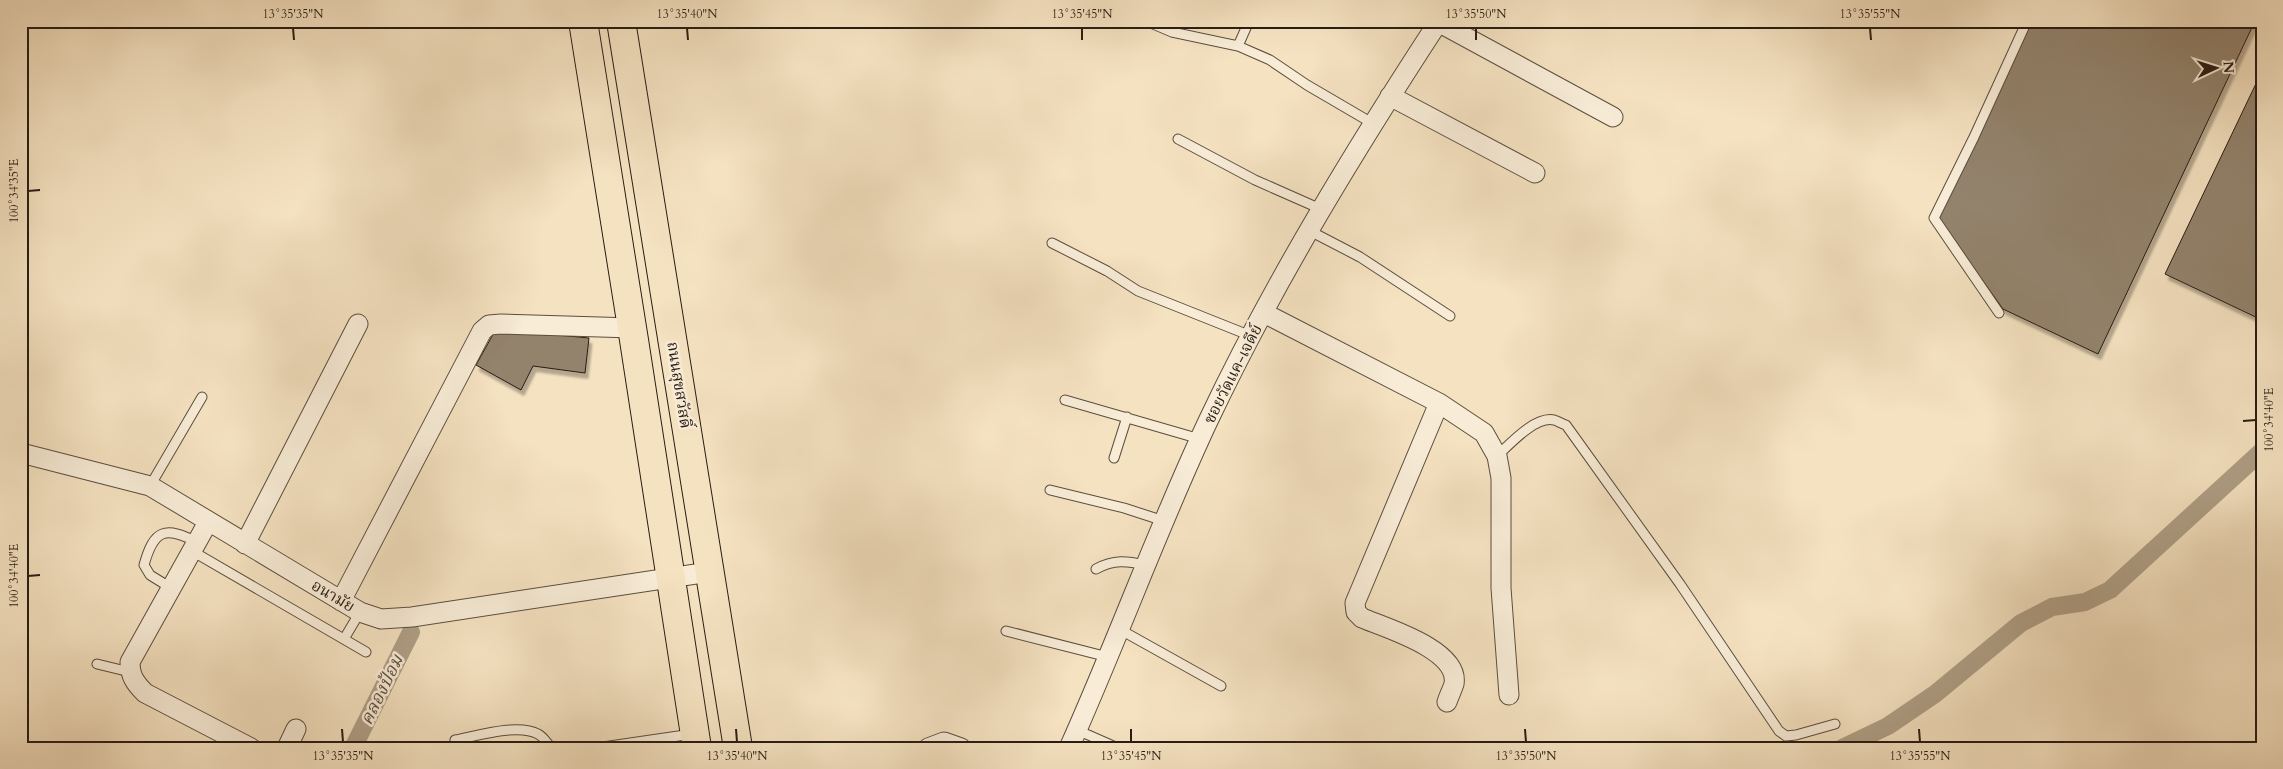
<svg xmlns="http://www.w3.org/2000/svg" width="2283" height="769" viewBox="0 0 2283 769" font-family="Cardo,'Noto Serif Thai',serif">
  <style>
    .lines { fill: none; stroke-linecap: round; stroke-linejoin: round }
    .canal { stroke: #af9f86; stroke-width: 18 }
    .building { fill: #93836d; stroke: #281c13; filter: url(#shadow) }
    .lane-casing { stroke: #5b4e3e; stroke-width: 11 }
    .street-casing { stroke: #5b4e3e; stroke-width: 21 }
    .primary-casing { stroke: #281c13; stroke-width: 30 }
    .lane { stroke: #f8ecd7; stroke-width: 9 }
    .street { stroke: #f8ecd7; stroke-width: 19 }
    .primary { stroke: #f5e2c1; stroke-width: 28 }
    .ticks { fill: none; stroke: #281c13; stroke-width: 2 }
    .labels { text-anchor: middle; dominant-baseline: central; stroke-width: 5; stroke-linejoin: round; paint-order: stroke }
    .street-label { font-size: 16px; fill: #281c13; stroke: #f8ecd7 }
    .water-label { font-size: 18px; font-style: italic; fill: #5e5041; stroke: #f8ecd7 }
    .neatline { fill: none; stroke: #281c13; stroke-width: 2 }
    .ticks-label { font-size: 12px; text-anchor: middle; fill: #281c13 }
  </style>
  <defs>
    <filter id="shadow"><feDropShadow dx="3" dy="5.5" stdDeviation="1" flood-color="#0004"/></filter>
  </defs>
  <rect width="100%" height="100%" fill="#f5e2c1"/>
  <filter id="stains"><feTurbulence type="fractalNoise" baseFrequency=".004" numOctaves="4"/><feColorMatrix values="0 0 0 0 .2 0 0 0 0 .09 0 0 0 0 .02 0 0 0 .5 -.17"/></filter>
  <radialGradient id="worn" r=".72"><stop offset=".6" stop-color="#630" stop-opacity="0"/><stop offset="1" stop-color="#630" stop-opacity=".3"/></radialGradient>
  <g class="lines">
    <path class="canal" d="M353,748L411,632
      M1842,748L1888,726L1935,694L2021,623L2052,607L2085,602L2110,590L2262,451"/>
  </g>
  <path class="building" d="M2031,21H2255L2098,354L2003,309L1938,218Z
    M2262,71V320L2165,274Z
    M496,329L589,338L585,373L533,366L521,390L476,365Z"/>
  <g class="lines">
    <defs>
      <path id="lane" d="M681,21H703
        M1146,21L1172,32L1238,46L1270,60L1307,85L1372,123
        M1238,46L1249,21
        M1178,139L1255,180L1323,210
        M1310,231L1360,257L1450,316
        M1052,243L1107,271L1138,291L1251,336
        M1999,313L1934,218L1974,137L2027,21
        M1065,400L1200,439
        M1497,456C1510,444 1535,416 1554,420C1558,421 1562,424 1566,425L1680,584L1779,731L1786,736L1796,735L1835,724
        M1114,458L1127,417
        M150,486L202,397
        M1050,490L1124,508L1164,521
        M192,551L366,652
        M1096,569C1114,559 1127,561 1146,565
        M171,588L150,575L144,565C154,529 165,526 197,542
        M1119,629L1221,686
        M1006,631L1108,657
        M344,639L360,612
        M97,664L130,672
        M1077,730L1118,748
        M455,740C477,736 518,723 538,734C544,737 547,744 552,748
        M596,748L692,734"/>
      <path id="street" d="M1438,22L1613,117
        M1390,96L1535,173
        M1264,313L1439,403L1484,433L1497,456L1501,478V588L1509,695
        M1439,403L1355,603L1356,612L1362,618C1386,628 1460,650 1454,684C1452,690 1449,696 1447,702
        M21,453L150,486L360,612L381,619L412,617L709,572
        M208,522L130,662C130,676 135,683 145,693L251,748
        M245,544L358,324
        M341,601L482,331L489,325L501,324L633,328
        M287,748L296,729
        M928,748L944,742L961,748
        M1069,748C1118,639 1158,527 1209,419C1274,282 1356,148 1439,21"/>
      <path id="primary" d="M583,21L634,340L697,748
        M621,21L738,748"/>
    </defs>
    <use href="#lane" class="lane-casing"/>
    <use href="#street" class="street-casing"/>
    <use href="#primary" class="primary-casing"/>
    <use href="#lane" class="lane"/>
    <use href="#street" class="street"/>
    <use href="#primary" class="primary"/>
  </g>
  <path class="ticks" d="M293,28L294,40M687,28L688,40M1082,28V40M1476,28V40M1870,28L1871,40M28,191L40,190M2243,421L2256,420M28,576L40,575M342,729L343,742M736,729L737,742M1131,729V742M1525,729L1526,742M1919,729L1920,742"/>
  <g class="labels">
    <g class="street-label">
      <text transform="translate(1233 374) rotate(-63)">ซอยวัดแค-เจดีย์</text>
      <text transform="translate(679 385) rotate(81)">ถนนสุขสวัสดิ์</text>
      <text transform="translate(333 596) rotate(31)">อนามัย</text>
    </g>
    <g class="water-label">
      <text transform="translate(382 690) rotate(-64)">คลองป้อม</text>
    </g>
  </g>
  <rect width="2283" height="769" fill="none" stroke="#f5e2c1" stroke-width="55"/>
  <g transform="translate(2216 68) rotate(86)" stroke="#f8ecd7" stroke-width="4" paint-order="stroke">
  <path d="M0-4L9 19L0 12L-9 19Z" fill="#281c13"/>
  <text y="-8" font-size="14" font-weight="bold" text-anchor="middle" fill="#281c13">N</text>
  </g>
  <rect x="28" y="28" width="2228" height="714" class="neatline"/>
  <g class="ticks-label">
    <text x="293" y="18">13°35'35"N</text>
    <text x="687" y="18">13°35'40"N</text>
    <text x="1082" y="18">13°35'45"N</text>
    <text x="1476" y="18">13°35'50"N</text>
    <text x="1870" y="18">13°35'55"N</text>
    <text transform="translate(14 191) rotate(-90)" y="4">100°34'35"E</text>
    <text transform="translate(2269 420) rotate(-90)" y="4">100°34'40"E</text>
    <text transform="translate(14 576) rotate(-90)" y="4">100°34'40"E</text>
    <text x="343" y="760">13°35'35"N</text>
    <text x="737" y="760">13°35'40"N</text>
    <text x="1131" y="760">13°35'45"N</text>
    <text x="1526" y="760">13°35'50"N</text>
    <text x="1920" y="760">13°35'55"N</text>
  </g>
  <rect width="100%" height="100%" filter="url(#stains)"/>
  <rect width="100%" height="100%" fill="url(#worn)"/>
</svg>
